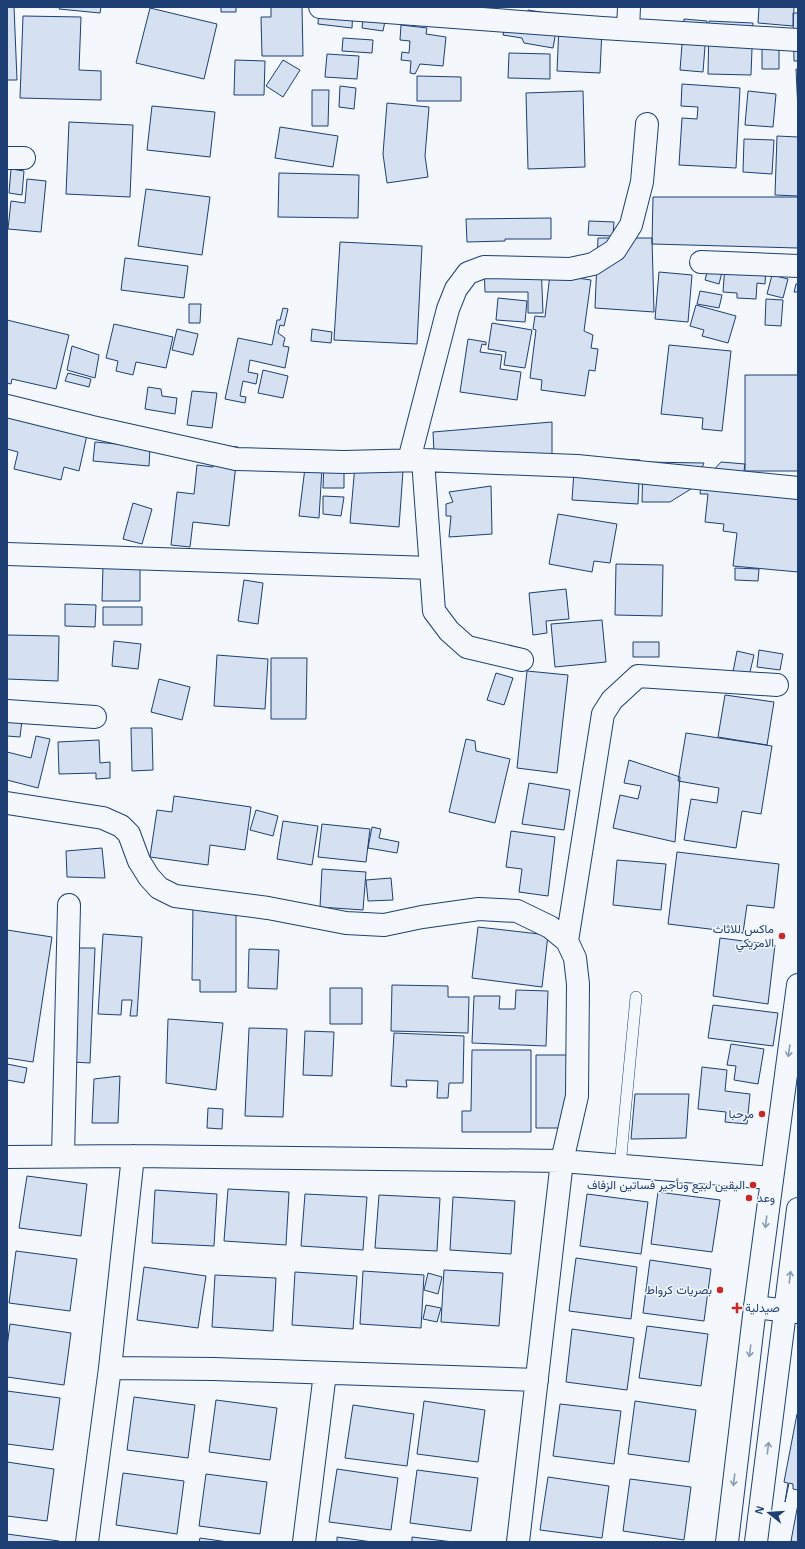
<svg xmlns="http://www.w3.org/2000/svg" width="805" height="1549" viewBox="0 0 805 1549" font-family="Helvetica,Vazirmatn,sans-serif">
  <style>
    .building { fill: #d5e0f0; stroke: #1d3f73 }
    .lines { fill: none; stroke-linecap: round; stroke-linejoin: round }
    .service-casing { stroke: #1d3f73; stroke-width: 12 }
    .minor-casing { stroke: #1d3f73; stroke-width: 24 }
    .primary-casing { stroke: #1d3f73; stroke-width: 24 }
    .service { stroke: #f4f7fb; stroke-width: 11 }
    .minor { stroke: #f4f7fb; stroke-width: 22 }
    .primary { stroke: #f4f7fb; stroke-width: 22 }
    .oneway { stroke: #889bb7 }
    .poi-dot { fill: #c62828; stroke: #f4f7fb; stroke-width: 1.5 }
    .labels { text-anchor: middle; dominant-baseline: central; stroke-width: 3; stroke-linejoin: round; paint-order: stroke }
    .poi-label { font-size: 12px; fill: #1d3f73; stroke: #f4f7fb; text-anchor: end }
  </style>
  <rect width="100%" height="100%" fill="#f4f7fb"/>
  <path class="building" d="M7,7H14L17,80H7Z
    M60,7H101L100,13L59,9Z
    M221,7H236V12H221Z
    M271,7H302L303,56H262L261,17H271Z
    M319,7H353L352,28L318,24Z
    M759,7H794L793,26L758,23Z
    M150,8L217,24L204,79L136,63Z
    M528,10L559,15L553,48L524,43L522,38L503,35L507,14L526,18Z
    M364,12L386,16L383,31L362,28Z
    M793,13H798V61H794Z
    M23,16L81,17L79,70L101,71V100L20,98Z
    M684,19L707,21L703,72L680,70Z
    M709,21L753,23L751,75L708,74Z
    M401,25L427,28L426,34L446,37L443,66L420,64L415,74L410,73L411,61L401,60L402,52L409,53L410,41L400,40Z
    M559,26L602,28L600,73L557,71Z
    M343,38L373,40L372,53L342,51Z
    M762,40L779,50V69H762Z
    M509,53L550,54V79L508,78Z
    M327,54L359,56L357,79L325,77Z
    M235,60L265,61L264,95H234Z
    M283,60L300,70L283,97L266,86Z
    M796,69H798V111Z
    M417,76L461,77V101H417Z
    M682,84L740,88L736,168L679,165L682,118L697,119L698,107L681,106Z
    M340,86L356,88L354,109L339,107Z
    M312,90H329L328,126H312Z
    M583,91L585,167L528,169L526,93Z
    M748,91L776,94L773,127L745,125Z
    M387,103L429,107L425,156L428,177L387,183L383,154Z
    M152,106L215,112L210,157L147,150Z
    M69,122L133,125L130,197L66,194Z
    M280,127L338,136L333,167L275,158Z
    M777,136L798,137V196L775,195Z
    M744,139L774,140L772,174L743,172Z
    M11,169L24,171L22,195L9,193Z
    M279,173L359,175L358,218L278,217Z
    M27,179L46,181L41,232L8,229L11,201L25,203Z
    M146,189L210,197L202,255L138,246Z
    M653,197H798V248L652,244Z
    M551,218V239H505V241L467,242L466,219Z
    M589,221L614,222L613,236L588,235Z
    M598,238H652L654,312L595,308Z
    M340,242L422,246L417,344L334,340Z
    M125,258L188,266L184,298L121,290Z
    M541,263L543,313H528V292H485L484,264Z
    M725,265L766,268L765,284L757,283L756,299L737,298V293L723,292Z
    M708,269L722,272L719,284L705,280Z
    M659,272L692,275L688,322L655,319Z
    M550,274L591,280L584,331L593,335L591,348L598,349L595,371L589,370L585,396L541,390L542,380L530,378L536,330L533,329L535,316L545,317Z
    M772,275L788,279L783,298L767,294Z
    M796,284H798V292H794Z
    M700,291L722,295L719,308L697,304Z
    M498,298L527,301L525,322L496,320Z
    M766,299L783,300L781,326L765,325Z
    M189,304H201L200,323H189Z
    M696,305L736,316L728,343L702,336L704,330L690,326Z
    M283,308L288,309L284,326L280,325L278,333L285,338L283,346L289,347L285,368L250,360L248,372L258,374L256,384L243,381L240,396L246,397L245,403L225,399L238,338L272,345L277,320H280Z
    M7,320L69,335L56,389L12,379L11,384L7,383Z
    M492,323L532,330L525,368L504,365L506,352L488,349Z
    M114,324L173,337L166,368L136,362L133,375L116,371L118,361L106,358Z
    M177,329L198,334L193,355L172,350Z
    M312,329L332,332L331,343L311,341Z
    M468,339L486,342V345L482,344L480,352L502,355L500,369L521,372L517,400L460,392Z
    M669,345L731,351L722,431L702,429L703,418L661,414Z
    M72,346L99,355L95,378L67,370Z
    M263,370L288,376L283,398L258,393Z
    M68,373L91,379L89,387L65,381Z
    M745,375H798V471H745Z
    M148,387L161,389L162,396L177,398L175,414L145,409Z
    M192,391L217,393L212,428L187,425Z
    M7,416L87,435L79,471L64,467L61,480L14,469L18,452L7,449Z
    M552,422V465L435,472L433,432Z
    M95,442L150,447L149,466L93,461Z
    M216,445L238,447L229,526L193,522L190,547L171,545L177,492L194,494L197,465L213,467Z
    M356,453L403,471L399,527L350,523Z
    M575,457L640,460L638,504L572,500Z
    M324,462H344V488H323Z
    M643,462L704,463L694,487L670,502H642Z
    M721,462L745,464L743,477L798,482V572L733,566L737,533L723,531L724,524L705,522L708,494H700L701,484Z
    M305,468H322L319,518L299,516Z
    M491,486L492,534L449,537L451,516H446V504L453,502L449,492Z
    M323,496L344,497L341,516L323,514Z
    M133,503L152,509L142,544L123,539Z
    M558,514L617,524L610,563L594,561L592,572L549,564Z
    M616,564L663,565L662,616L615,615Z
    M103,566H140V601H102Z
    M735,568L759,569L758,581L735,580Z
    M244,580L263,583L258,624L238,621Z
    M566,589L569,619L546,621L547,633L533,635L529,593Z
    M65,604L96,605L95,627L65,626Z
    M103,607H142V625H103Z
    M602,620L606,662L555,667L551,624Z
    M7,635L59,636L58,681L7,679Z
    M114,641L141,644L138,669L112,666Z
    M633,642H659V657H633Z
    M759,650L783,654L780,670L757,667Z
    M737,651L754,655L749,676L733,672Z
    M217,655L268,659L265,709L214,706Z
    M271,658H307L306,719H271Z
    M527,671L568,675L557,773L517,768Z
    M496,673L513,678L504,705L487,700Z
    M159,679L190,687L182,720L151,712Z
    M725,695L774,702L767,745L718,737Z
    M7,718L22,720L20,737L7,736Z
    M131,728H152L153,770L132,771Z
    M686,733L772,746L761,814L742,811L736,848L684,840L691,799L717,803L719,788L678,781Z
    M36,736L50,739L38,788L7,780V752L31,758Z
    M466,739L475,741L476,751L510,759L495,823L449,812Z
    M99,740L100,763L110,762V778L96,779V773L59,774L58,742Z
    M629,760L680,777L675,842L613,828L620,795L638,799L641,786L624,783Z
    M529,783L570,790L564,830L522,824Z
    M174,796L251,807L245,850L210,845L208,865L150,857L157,810L172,812Z
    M256,810L278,816L273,836L250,830Z
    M283,821L318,826L312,865L277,859Z
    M322,824L370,829L366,862L318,857Z
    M372,827L381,829L379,838L399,842L397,853L368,848Z
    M511,831L555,837L548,896L519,892L522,869L506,867Z
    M102,848L105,878L67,877L66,851Z
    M677,852L779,864L774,908L747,905L743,933L668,924Z
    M617,860L666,864L661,910L613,905Z
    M322,869L366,872L363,910L320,907Z
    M391,878L393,900L368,901L366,880Z
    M236,904V992H200V980H192L193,905Z
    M478,927L548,935L542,987L472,978Z
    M7,930L52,937L33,1062L7,1058Z
    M103,934L142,937L137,1016H130L132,1000H122L121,1015L98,1014Z
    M720,938L775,945L768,1004L713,996Z
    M78,948H95L90,1063L72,1062Z
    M249,949L279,950L277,989L248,988Z
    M392,985L448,986V997H469L468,1033L391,1031Z
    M330,988H362V1024H330Z
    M516,990L548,991L546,1046L472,1043L474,996H500L499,1009H515Z
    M713,1005L778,1013L773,1046L708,1038Z
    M168,1019L223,1023L216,1090L166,1083Z
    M249,1028L287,1029L283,1117L245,1116Z
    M305,1031L334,1032L332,1076L303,1075Z
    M394,1033L464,1036L463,1083H449L448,1098H437L438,1081L406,1080L407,1087L391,1086Z
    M731,1044L764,1049L758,1084L734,1080L736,1066L727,1065Z
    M472,1050H531V1132H462V1111H471Z
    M536,1055H567L568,1128H536Z
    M7,1064L27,1068L24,1083L7,1080Z
    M702,1067L727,1070L725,1091L750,1094L747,1124L725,1122L726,1112L698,1109Z
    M120,1076L118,1123H92L94,1079Z
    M635,1094H689L686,1138L631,1139Z
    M208,1108L223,1109L222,1129L207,1128Z
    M27,1176L87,1184L81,1236L19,1228Z
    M228,1189L289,1192L286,1245L224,1241Z
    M155,1190L217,1194L214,1246L152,1243Z
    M658,1192L720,1200L712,1252L651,1244Z
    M305,1194L367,1197L363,1250L301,1246Z
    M587,1194L648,1202L641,1254L580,1246Z
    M379,1195L440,1198L437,1251L375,1248Z
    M453,1197L515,1201L511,1254L450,1250Z
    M16,1251L77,1259L70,1311L9,1303Z
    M576,1258L637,1267L631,1319L569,1311Z
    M650,1260L711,1269L704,1321L643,1313Z
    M144,1267L206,1276L198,1328L137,1320Z
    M444,1270L503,1273L499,1326L441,1322Z
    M363,1271L424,1275L421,1328L360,1324Z
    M295,1272L357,1276L353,1329L292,1325Z
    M428,1273L442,1277L438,1294L424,1290Z
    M215,1275L276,1278L273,1331L212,1327Z
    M426,1305L441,1308L437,1322L423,1319Z
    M10,1324L71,1333L64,1385L7,1377V1347Z
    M647,1326L708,1334L701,1386L639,1378Z
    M572,1329L634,1338L627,1390L566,1382Z
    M7,1391L60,1398L53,1450L7,1444Z
    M134,1397L195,1405L188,1458L127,1450Z
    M216,1400L277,1408L270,1460L209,1452Z
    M424,1401L485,1410L478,1462L417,1454Z
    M635,1401L696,1410L689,1462L628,1454Z
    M560,1404L621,1411L614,1464L553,1456Z
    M353,1405L414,1414L407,1466L345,1458Z
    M797,1414H798V1490L793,1489V1484L789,1483L785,1502L788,1483L784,1482Z
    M7,1462L54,1469L47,1521L7,1516Z
    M337,1469L398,1478L391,1530L329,1522Z
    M417,1470L478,1478L471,1531L410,1523Z
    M123,1473L184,1481L177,1534L116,1525Z
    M206,1474L267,1482L260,1534L199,1526Z
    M548,1477L609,1486L602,1538L540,1530Z
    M630,1479L691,1487L684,1540L623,1531Z
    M798,1504V1542H797L791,1541Z
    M7,1534L59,1541V1542H7Z
    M337,1537L372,1542H337Z
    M412,1537L453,1542H412Z
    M200,1538L228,1542H199Z"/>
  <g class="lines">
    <defs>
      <path id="service" d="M620,1166L636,997"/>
      <path id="minor" d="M320,7L602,28L798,40
        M628,29L629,7
        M7,158H24
        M701,262L798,266
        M7,406L92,427L236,459L344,462L423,460L577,466L798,488
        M409,460L448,309L456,289L468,273L484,267L570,269L593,264L615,250L631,225L642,182L647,124
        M423,460L434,611L449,631L467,647L522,660
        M7,554L431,568
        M7,711L95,717
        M7,803L103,818L121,826L129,834L139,861L149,877L159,888L175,896L268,908L346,923L384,925L422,917L479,909L517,911L550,927L567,941L575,958L578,984L577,1096L562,1161L518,1542
        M567,941L603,714L612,700L638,676L777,685
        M63,1156L69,905
        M7,1157L133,1156L562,1161L772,1178
        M755,1307L798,1312
        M110,1368L214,1369L537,1380
        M87,1542L110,1368L133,1156
        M304,1542L325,1373"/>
      <path id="primary" d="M727,1542L755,1307L798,985
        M756,1542L798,1209"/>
    </defs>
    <use href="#service" class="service-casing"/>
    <use href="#minor" class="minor-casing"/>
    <use href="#primary" class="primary-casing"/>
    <use href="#service" class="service"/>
    <use href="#minor" class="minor"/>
    <use href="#primary" class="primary"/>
  </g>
  <defs><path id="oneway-shaft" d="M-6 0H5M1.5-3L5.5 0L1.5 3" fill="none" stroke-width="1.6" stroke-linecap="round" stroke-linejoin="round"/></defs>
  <g class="oneway">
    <use href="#oneway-shaft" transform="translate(789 1051) rotate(98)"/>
    <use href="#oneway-shaft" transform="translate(766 1222) rotate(97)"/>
    <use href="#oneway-shaft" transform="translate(790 1277) rotate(-83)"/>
    <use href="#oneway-shaft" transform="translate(750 1351) rotate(97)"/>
    <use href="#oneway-shaft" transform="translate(768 1448) rotate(-83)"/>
    <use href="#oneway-shaft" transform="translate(734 1480) rotate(97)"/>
  </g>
  <g class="poi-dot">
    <circle cx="782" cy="936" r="4"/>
    <circle cx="762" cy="1114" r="4"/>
    <circle cx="753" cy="1185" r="4"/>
    <circle cx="749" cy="1198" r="4"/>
    <circle cx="720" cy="1290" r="4"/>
    <path d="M735 1302h4v4h4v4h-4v4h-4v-4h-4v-4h4z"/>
  </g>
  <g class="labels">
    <g class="poi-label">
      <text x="774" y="929">ماكس للاثاث<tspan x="774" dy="14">الامريكي</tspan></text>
      <text x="754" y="1114">مرحبا</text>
      <text x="745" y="1185">اليقين لبيع وتأجير فساتين الزفاف</text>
      <text x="757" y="1198" text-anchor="start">وعد</text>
      <text x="712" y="1290">بصريات كرواط</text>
      <text x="745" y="1308" text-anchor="start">صيدلية</text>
    </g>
  </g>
  <rect width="805" height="1549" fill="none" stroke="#1d3f73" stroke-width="16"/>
  <g transform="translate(769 1513) rotate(287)" stroke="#f4f7fb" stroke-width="3" paint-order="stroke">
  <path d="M0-3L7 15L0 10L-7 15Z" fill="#1d3f73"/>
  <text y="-6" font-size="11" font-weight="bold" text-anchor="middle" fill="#1d3f73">N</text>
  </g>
</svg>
